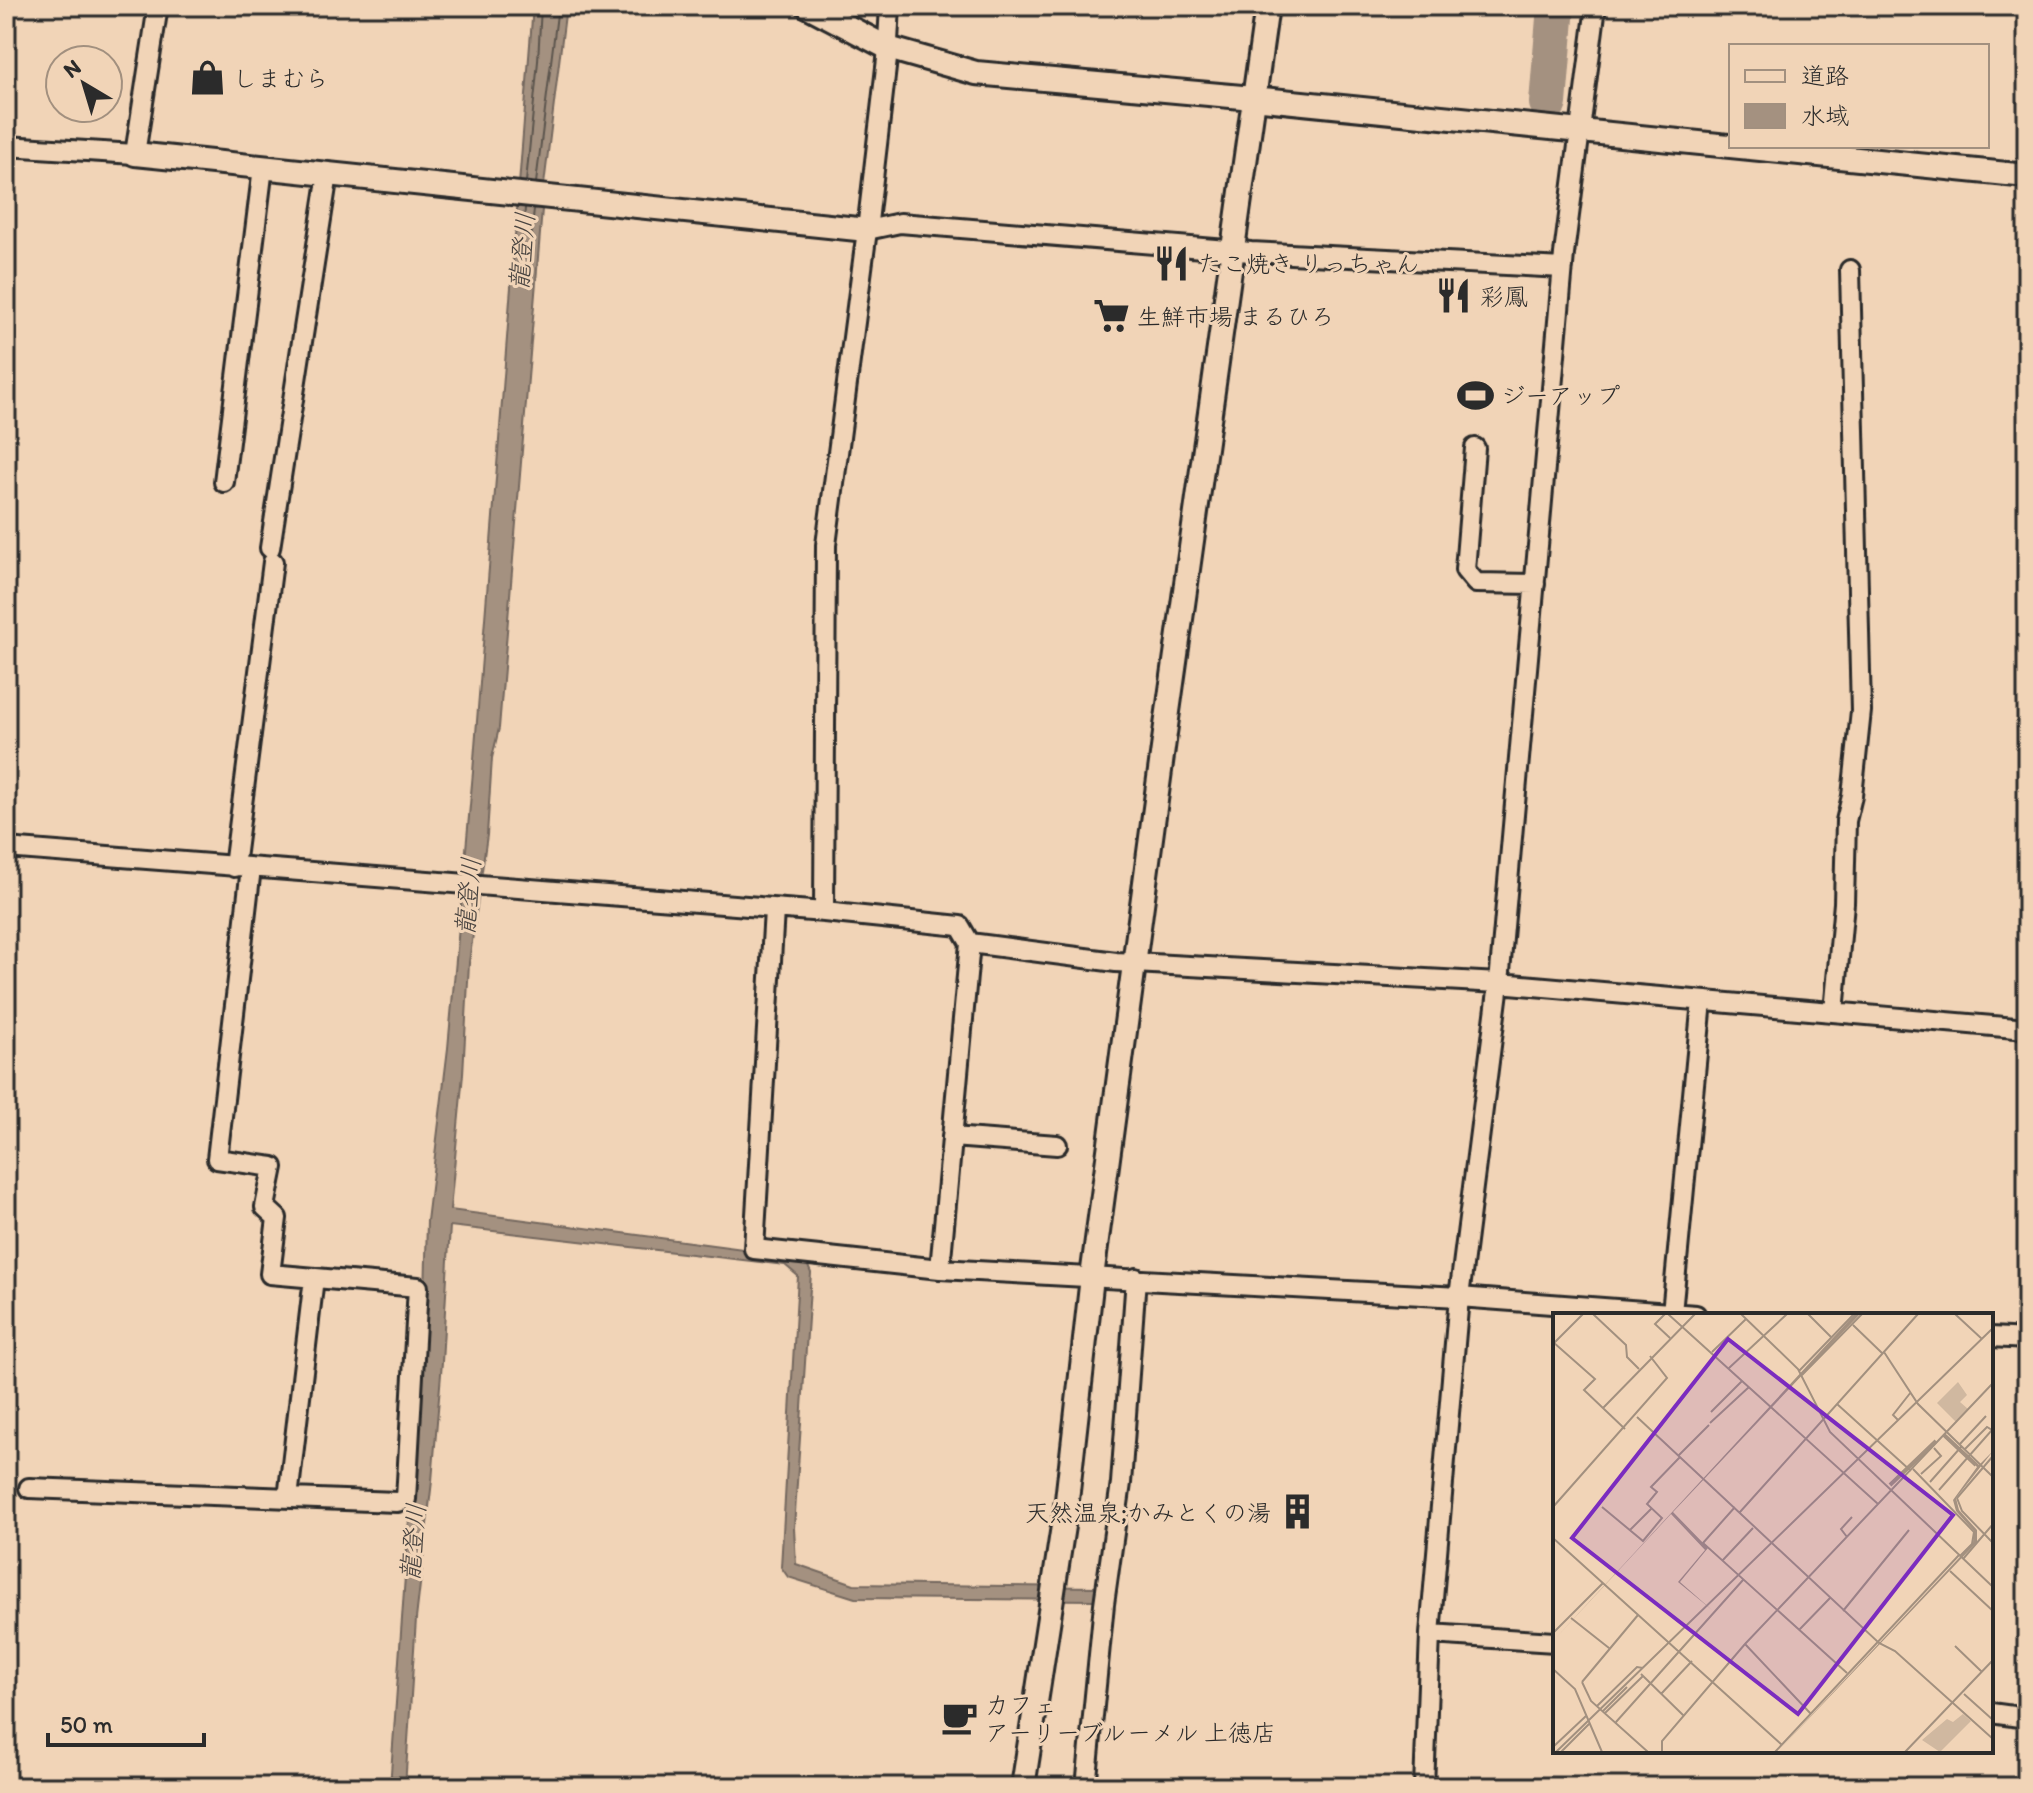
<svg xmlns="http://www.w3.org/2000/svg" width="2033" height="1793" viewBox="0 0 2033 1793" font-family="Itim,'Klee One',sans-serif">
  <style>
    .water { fill: #a49180; stroke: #74685e; stroke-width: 2 }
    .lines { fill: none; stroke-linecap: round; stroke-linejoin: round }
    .shore { stroke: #5b544d; stroke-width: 2 }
    .river { stroke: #a49180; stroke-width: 38 }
    .minor-casing { stroke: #2b2b2b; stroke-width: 24 }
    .tertiary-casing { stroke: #2b2b2b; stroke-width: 28 }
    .minor { stroke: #f1d4b7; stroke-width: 18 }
    .tertiary { stroke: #f1d4b7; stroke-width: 22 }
    .labels { text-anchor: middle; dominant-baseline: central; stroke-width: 6; stroke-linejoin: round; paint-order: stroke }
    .poi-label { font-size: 24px; fill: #2b2b2b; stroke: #f1d4b7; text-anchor: start }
    .water-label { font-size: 26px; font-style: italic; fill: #494440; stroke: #f1d4b7 }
    .inset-river { fill: none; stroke: #a49180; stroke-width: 4 }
    .inset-road { fill: none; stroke: #a2907f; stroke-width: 2 }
    .view { fill: #7b2cbf; fill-opacity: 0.15; stroke: #7b2cbf; stroke-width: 4 }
    .inset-edge { fill: none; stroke: #2b2b2b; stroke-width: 4 }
  </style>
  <rect width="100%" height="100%" fill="#f1d4b7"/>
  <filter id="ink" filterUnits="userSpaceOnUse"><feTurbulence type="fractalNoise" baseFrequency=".0125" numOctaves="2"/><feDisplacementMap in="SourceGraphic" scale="16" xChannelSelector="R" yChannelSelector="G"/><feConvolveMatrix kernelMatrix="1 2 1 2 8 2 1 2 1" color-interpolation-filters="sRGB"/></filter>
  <g filter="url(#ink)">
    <path class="water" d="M533,6H566L544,185L499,728L492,758L487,835L469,963L463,1074L450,1210L804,1257L811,1273L794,1528L796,1564L854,1584L1098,1587L1097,1600L855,1598L788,1577L781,1567L798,1276L785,1265L450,1226L442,1362L432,1481L416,1619L405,1787H390L425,1295L427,1221L448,1048L473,772Z"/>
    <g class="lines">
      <path class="shore" d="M526,182L538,61L541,6
        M536,183L558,6
        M525,208L522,250L526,254L530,251L534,209"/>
      <path class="river" d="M1548,103L1556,6"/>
      <defs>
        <path id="minor" d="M6,146L135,154L158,6
          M867,230L900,223L1251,252L1563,268
          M1475,448L1465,570L1476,583L1535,584
          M224,482L263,167
          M270,548L328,174
          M6,848L824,912L960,926L970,943L940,1269
          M234,867L273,562
          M774,910L754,1249L940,1269L1459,1297L1696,1315
          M824,912L826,545L867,230L887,59L890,6
          M970,943L1116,962L1499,983L2027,1029
          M1834,1012L1844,903L1846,821L1852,796L1861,711L1850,270
          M952,1137L1057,1145
          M1672,1313L1702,1001
          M1991,1337L2027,1339
          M29,1488L397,1502L406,1499L418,1287L270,1274L277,1218L265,1207L273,1167L217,1159L251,868
          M288,1498L314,1278
          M1430,1634L1555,1642
          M1991,1713L2027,1718
          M1086,1787L1104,1604L1121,1483L1136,1278
          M1424,1787L1430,1634L1459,1297L1499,983L1564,254L1596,6"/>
        <path id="tertiary" d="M808,6L888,48L976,73L1253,98L2027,176
          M135,154L867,230
          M1023,1787L1067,1500L1092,1277L1166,726L1267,6"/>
      </defs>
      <use href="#minor" class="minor-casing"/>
      <use href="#tertiary" class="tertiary-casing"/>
      <use href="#minor" class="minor"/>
      <use href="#tertiary" class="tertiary"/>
    </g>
  </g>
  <defs>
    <symbol id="shop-bare" viewBox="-9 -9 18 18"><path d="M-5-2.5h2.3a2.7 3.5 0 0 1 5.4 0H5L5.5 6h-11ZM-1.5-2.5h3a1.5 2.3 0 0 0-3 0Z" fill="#2b2b2b" stroke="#f1d4b7" stroke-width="2.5" paint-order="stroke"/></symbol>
    <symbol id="restaurant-bare" viewBox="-9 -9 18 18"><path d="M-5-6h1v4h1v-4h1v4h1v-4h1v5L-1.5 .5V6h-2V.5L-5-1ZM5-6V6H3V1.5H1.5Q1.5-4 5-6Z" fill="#2b2b2b" stroke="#f1d4b7" stroke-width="2.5" paint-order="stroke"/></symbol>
    <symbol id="supermarket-bare" viewBox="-9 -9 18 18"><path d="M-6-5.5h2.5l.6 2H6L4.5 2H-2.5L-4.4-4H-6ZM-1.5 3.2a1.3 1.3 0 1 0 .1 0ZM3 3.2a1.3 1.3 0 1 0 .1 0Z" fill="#2b2b2b" stroke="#f1d4b7" stroke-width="2.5" paint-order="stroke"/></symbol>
    <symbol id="stadium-bare" viewBox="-9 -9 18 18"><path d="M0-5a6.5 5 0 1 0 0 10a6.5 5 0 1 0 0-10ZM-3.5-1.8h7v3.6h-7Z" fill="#2b2b2b" stroke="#f1d4b7" stroke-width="2.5" paint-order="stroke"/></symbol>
    <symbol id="building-bare" viewBox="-9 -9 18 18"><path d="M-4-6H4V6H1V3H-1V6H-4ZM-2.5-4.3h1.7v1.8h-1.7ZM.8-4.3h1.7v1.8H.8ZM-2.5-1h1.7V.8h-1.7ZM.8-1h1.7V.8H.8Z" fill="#2b2b2b" stroke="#f1d4b7" stroke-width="2.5" paint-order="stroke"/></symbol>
    <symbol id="cafe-bare" viewBox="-9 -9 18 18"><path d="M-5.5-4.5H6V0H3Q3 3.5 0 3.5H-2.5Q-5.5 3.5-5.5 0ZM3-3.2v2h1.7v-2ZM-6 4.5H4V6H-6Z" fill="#2b2b2b" stroke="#f1d4b7" stroke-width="2.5" paint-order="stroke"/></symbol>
  </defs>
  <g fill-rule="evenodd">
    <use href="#shop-bare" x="182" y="52" width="51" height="51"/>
    <use href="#restaurant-bare" x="1146" y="238" width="51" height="51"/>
    <use href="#restaurant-bare" x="1428" y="270" width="51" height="51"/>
    <use href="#supermarket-bare" x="1086" y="290" width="51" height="51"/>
    <use href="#stadium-bare" x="1450" y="370" width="51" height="51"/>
    <use href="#building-bare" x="1272" y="1486" width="51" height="51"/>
    <use href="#cafe-bare" x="934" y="1692" width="51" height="51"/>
  </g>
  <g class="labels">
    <g class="poi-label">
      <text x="233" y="78">しまむら</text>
      <text x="1198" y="263">たこ焼き りっちゃん</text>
      <text x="1480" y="296">彩鳳</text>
      <text x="1137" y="316">生鮮市場 まるひろ</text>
      <text x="1501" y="395">ジーアップ</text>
      <text x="1271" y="1512" text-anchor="end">天然温泉;かみとくの湯</text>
      <text x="985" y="1704">カフェ<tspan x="985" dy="28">アーリーブルーメル 上徳店</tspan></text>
    </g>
    <g class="water-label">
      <text transform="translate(522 251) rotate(-85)">龍登川</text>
      <text transform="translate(468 896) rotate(-85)">龍登川</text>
      <text transform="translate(413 1542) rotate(-85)">龍登川</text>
    </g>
  </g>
  <g transform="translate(1553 1313)">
    <rect width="440" height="440" fill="#f1d4b7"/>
    <path d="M405,69L414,82L407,89L415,96L403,109L384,90ZM410,401L418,408L387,439L369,427L394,406L400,409Z" fill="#d0b8a0"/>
    <path d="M302,1H307L120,199L155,235L127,269L159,297L125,269L152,237L118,201L0,328ZM393,123L426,152L440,138L403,185L406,197L424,217V229L224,439L420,230L421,218L403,198L400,187L424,154Z" fill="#a49180"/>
    <path class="inset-river" d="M391,122L423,152M337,172L383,128"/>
    <path class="inset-road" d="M40,1L73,32L74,44L86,56M112,1L102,11L117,25M115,1L325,191M188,1L245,56L277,119L440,274M255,1L279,25M402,1L429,26M300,12L329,40M0,29L42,66L31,77L72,116M1,30L30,1M159,39L193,6M331,39L365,91L440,164M176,55L234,1M246,58L301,1M249,62L309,1M284,91L358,158M50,95L142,1M158,99L189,68M84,104L326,330L342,338L440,426M345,107L340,102L358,79M157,110L196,74M406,132L433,103M125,143L156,112M440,143L404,185L409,198L440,230M360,156L421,219L419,231L407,243M368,161L388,143L381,135M377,169L408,134M386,177L439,117L434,114L411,137M0,194L114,65L97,43M49,194L90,228L109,205L94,191L104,179L98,174L127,144M182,194L150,230L294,360M187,199L365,1M77,217L99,195M294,224L288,216L299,204M0,225L229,432M410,246L440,211M169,248L200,215M397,258L440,298M290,298L356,217M18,305L56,335M246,317L277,285M0,320L50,270M192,331L258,401M402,333L429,359M0,356L22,376L49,439M88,361L131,403M29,369L38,388L95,439M29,369L85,302M108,381L139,348M411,381L440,407M44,393L84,354L90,355M50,398L74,374M52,400L90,363M63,409L190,267M0,434L33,403M3,439L440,15M8,439L37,410M109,439V428L192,331L440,70M222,439L406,242M352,439L440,347"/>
    <path class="view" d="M175,26L400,202L245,401L19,225Z"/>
    <rect width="440" height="440" class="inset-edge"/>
  </g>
  <rect width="2033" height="1793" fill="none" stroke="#f1d4b7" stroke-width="32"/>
  <rect x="16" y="16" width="2001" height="1761" fill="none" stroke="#2b2b2b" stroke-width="3" filter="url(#ink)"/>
  <rect x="1729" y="44" width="260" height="104" fill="#f1d4b7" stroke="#a2907f" stroke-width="2"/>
  <rect x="1745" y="70" width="40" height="12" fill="#f1d4b7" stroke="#a2907f" stroke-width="2"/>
  <text x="1801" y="84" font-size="24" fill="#2b2b2b">道路</text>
  <rect x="1745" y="104" width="40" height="24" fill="#a49180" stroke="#a2907f" stroke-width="2"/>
  <text x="1801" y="124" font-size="24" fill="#2b2b2b">水域</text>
  <g transform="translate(84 84) rotate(322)"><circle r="38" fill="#f1d4b7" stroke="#a2907f" stroke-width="2"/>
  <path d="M0-6L14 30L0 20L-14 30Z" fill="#2b2b2b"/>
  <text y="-12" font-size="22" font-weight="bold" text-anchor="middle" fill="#2b2b2b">N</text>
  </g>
  <path d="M48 1733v12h156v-12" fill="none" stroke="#2b2b2b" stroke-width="4"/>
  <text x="60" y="1733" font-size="24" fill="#2b2b2b" stroke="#f1d4b7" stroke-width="6" paint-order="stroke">50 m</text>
</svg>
